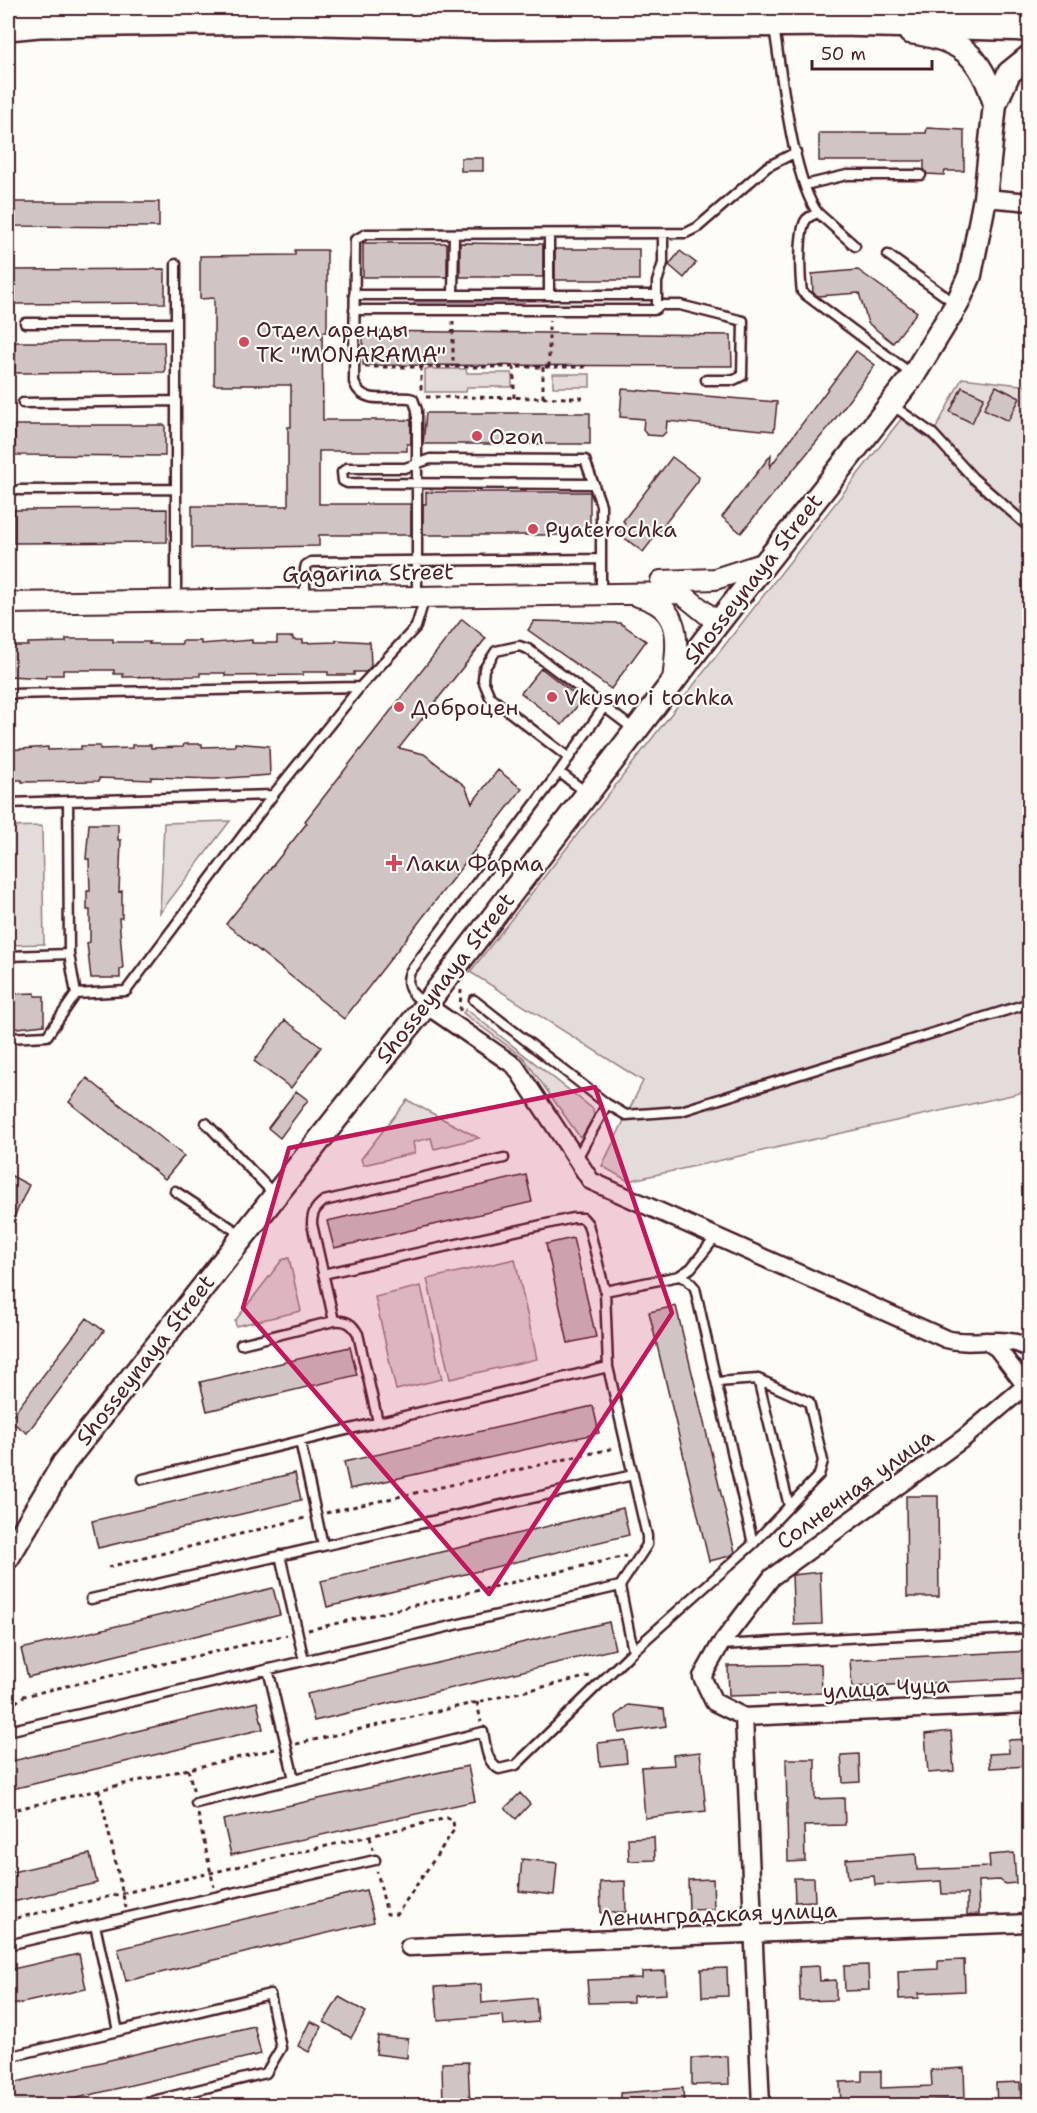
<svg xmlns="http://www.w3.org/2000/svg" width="1037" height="2113" viewBox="0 0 1037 2113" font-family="'Shantell Sans',sans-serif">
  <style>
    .green { fill: #e3dcda; stroke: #967e82; stroke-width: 1.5 }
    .building { fill: #d0c5c4; stroke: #4a1f2b; stroke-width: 1.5 }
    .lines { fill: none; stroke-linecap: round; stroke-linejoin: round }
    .service-casing { stroke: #4a1f2b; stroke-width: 13 }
    .minor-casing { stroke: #4a1f2b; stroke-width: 21 }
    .tertiary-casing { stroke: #4a1f2b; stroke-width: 24 }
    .secondary-casing { stroke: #4a1f2b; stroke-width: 27 }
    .trunk-casing { stroke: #4a1f2b; stroke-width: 32 }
    .path { stroke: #4a1f2b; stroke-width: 3; stroke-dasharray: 4.5 4.5; stroke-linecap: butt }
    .service { stroke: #fdfcf7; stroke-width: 8 }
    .minor { stroke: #fdfcf7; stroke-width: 16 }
    .tertiary { stroke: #fdfcf7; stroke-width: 20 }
    .secondary { stroke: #fdfcf7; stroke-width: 22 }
    .trunk { stroke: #fdfcf7; stroke-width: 27 }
    .marked { fill: #c2185b; fill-opacity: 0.2; stroke: #c2185b; stroke-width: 4.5; stroke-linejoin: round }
    .poi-dot { fill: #d1495b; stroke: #fdfcf7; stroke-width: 2 }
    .labels { text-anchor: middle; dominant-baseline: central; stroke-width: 4.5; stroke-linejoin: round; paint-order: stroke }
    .poi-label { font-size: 22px; fill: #4a1f2b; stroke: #fdfcf7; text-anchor: start }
    .street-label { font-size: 22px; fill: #4a1f2b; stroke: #fdfcf7 }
  </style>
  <rect width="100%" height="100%" fill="#fdfcf7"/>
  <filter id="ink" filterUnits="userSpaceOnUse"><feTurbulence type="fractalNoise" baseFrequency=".0167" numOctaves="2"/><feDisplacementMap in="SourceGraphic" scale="12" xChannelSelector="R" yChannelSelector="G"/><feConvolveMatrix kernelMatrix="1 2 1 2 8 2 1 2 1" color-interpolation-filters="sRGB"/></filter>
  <g filter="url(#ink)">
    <path class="green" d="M414,302H524V308H414Z
      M425,369H466L467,373H512V387H467L466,392H425Z
      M553,374H590V387H553Z
      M962,378L1029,386V1091L628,1181L602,1166L643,1081L470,972L901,419L930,440Z
      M230,821L160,913L164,823Z
      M42,826L44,944L8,945V827Z
      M466,1009L593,1109L594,1116L582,1137L579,1136L524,1058L463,1013Z
      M407,1100L479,1138L434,1149L431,1138L413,1142L415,1153L363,1165L361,1159Z
      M289,1258L301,1311L236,1326L235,1321L282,1260Z
      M515,1259L537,1359L450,1379L427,1279Z
      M421,1286L442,1379L396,1390L375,1297Z"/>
    <path class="building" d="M927,128L964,130V171H945L944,175L927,174L924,169V161H819V133H926Z
      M461,158H483V171H461Z
      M9,202H159V227L9,226Z
      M363,243H447V277H363Z
      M460,243L543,244V277H460Z
      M555,249H639V280H555Z
      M295,250H327V332H322L323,420H411V444H407V451H319V504H411V535H319V546L192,548V506H288V427H291V385H214V298L200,299V256L295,255Z
      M680,251L696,263L684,278L669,265Z
      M165,269V303L12,304V270Z
      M858,270L917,312L893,343L868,323L859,293L818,296L813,293L812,274Z
      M363,331L731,335L732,366L363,365Z
      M15,342H164L165,372L15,373Z
      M856,351L875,365L832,423L741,533L722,517L771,455L770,467Z
      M996,386L1020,398L1008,421L984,409Z
      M962,387L984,397L972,423L950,412Z
      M622,389L777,402L774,431L667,421L666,432L662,436L647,435L643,430L644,419L620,417Z
      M426,413H590V444H423Z
      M15,425H165V456L15,455Z
      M672,457L699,477L698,481L643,552L618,533L625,523L623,521Z
      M426,492H590V535H423V504H426Z
      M167,509V542L14,543V510Z
      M462,619L486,638L399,748L424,754L465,786L472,803L498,770L522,789L344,1019L226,924L307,823L305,821Z
      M534,621L620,623L646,641L611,689L528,630Z
      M277,637H293V640H303V643L336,642V640L370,642L371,666L366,672H354V675H328V672H303V675L225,676V673H200V676L123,677V674H114V670H63V675H46V678L8,676V646H28V643L66,642V639H113V642H150L149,644H182V641H201V644L252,640V643H277Z
      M541,668L582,700L562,725L521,693Z
      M235,743L269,746L270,775L214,779L151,777V780L99,778V781L22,782V780H8V750L48,747V750L81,749V746H100V749L132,748V745H151V748L183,747L184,744H202V747L235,746Z
      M89,824H118V840H121L119,892L122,891V918H119L123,969H120V978H91L87,943L90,942V910H87V891H90L89,859H86Z
      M35,993V996H44V1025L9,1029V994Z
      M285,1020L321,1047L291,1088L254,1061Z
      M87,1078L184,1156L165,1179L69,1102Z
      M296,1091L308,1100L280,1138L268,1128Z
      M8,1174L29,1185L8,1230Z
      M526,1175L532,1202L334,1248L327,1221Z
      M573,1238L596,1337L568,1343L546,1244Z
      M676,1306L735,1552L730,1556L709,1561L649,1312Z
      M87,1318L104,1331L27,1433L9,1420Z
      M350,1347L357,1375L207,1411L200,1382Z
      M593,1406L599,1433L350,1489L344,1462Z
      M295,1473L301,1500L98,1548L92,1521Z
      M906,1496H938L939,1597H907Z
      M623,1508L629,1535L327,1607L321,1581Z
      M820,1572L822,1624L794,1625L792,1575Z
      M273,1588L280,1615L28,1677L21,1649Z
      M609,1622L615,1649L314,1721L307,1694Z
      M1029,1651V1678L852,1687L850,1660Z
      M821,1664L822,1693L729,1696L728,1666Z
      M257,1702L263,1729L8,1790V1762Z
      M628,1705L664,1709L666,1726L619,1733L616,1716Z
      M951,1731L954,1771L928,1773L925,1734Z
      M1029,1739V1766L990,1768L989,1754L1009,1753L1008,1740Z
      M625,1740L627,1763L600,1766L598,1743Z
      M700,1752L706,1811L645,1818L641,1767L674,1765L673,1755Z
      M859,1754L860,1782L843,1783L841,1755Z
      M786,1759H815V1799L844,1798L845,1825L804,1826L805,1861L788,1862Z
      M468,1766L475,1801L231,1855L223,1820Z
      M520,1793L530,1804L516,1819L505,1808Z
      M654,1837L655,1860L629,1861L628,1838Z
      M1014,1853L1016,1883L1005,1884L1000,1880L978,1881L979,1914L967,1915V1894H942L941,1881L875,1885L874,1876L848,1878L846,1859L916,1854L917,1870L990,1867L989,1855Z
      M90,1854L97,1883L8,1903V1873Z
      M522,1859L557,1863L554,1895L519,1891Z
      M794,1878H814L815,1901L795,1902Z
      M713,1879L714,1909L689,1910L688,1880Z
      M625,1881L626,1912L601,1913L600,1882Z
      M366,1890L374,1922L126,1981L118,1949Z
      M79,1954L86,1989L8,2006V1970Z
      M964,1960L965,1991L919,1993V1998L899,1999L898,1971L938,1969V1961Z
      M868,1965L869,1990L845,1991L844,1966Z
      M819,1966L820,1981L836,1980V2000L800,2001L799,1967Z
      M727,1968L728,1996L702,1997L701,1969Z
      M665,1971L666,1994L633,1996V2002L589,2003L587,1980L642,1978V1972Z
      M481,1984L482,2003L536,1998L538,2022L504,2025L503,2015L438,2020L435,1987Z
      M339,1997L366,2012L351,2038L324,2022Z
      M310,2021L322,2027L309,2052L298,2046Z
      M254,2026L261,2054L44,2106H8V2084Z
      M378,2036L408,2039L407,2058L376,2054Z
      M728,2056L729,2084L692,2085V2058Z
      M468,2062L470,2106H443L442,2063Z
      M964,2068L965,2099L924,2101L925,2105L841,2106L840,2082L862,2081V2071H881V2088L932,2086L931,2070Z
      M1020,2082L1021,2106H997L996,2083Z
      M683,2088L684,2106H621V2093Z"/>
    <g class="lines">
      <defs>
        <path id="service" d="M774,27C781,70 793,182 818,213
          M805,185L847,175H921
          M855,246L818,213C813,215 809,216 806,220C798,231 800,278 802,292L913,375
          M888,255L956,304
          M176,264V599
          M354,295H657
          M453,295L454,234
          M549,295V234
          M657,305H680L743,321L742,376L734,380H706
          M354,310H654L657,308V282L663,263V235
          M25,323H175
          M23,403L175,401
          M892,405L933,434L973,478L1030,528
          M594,484L347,483L343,481L342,472L347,468H405L430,459L585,460L601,505V593
          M19,490L175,489
          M417,597V410L413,399L409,398C389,396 362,406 354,382L355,240L366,234L686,233L698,227L767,167L796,152
          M305,598V569L306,565L311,562L601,559
          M360,687L416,627L425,597
          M8,694L360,687L273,795L126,991L76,994L69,954
          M569,758L490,697L483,680L484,669L496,651L519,646L528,649L627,724
          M559,772L587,793
          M68,801L273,795
          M8,803L68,801L69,954L8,956
          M474,1000L607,1104L626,1115L681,1111L1030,1003
          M425,1004C413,995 404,988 410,972L559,772L604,707
          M8,1038L47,1036L76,994
          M206,1123L274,1194
          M576,1160L607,1104
          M175,1191L242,1235
          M679,1276L691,1268L715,1238
          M605,1291L679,1276L687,1279L695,1288L753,1544
          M334,1321L312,1224C312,1213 315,1208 324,1201L504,1158
          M241,1344L334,1321C346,1320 352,1323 358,1334L378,1422
          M758,1379L789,1506
          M300,1441L323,1545
          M143,1479L608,1367
          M280,1555L304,1661
          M620,1586L633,1651
          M91,1599L633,1475
          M720,1645L1030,1628
          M8,1731L620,1586L647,1545V1536L608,1367L605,1291L588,1224L583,1218H573L323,1274
          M294,1779L483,1732C486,1746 486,1762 499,1769L516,1765L633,1651L753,1544L819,1475L823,1461L809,1402L758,1379L717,1382
          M196,1803L294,1779L268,1669
          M95,1925L118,2031L270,1994L281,2048L266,2073L133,2106
          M8,1945L375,1860
          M8,2057L118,2031"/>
        <path id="minor" d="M985,198L1030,202
          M426,1005L515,1066L591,1181L946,1339C974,1347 1004,1333 1030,1349
          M986,1341L997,1348L1025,1385
          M1030,1382L964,1438L772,1577L720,1645L702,1677L714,1702L744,1717L1030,1704
          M744,1717L761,2106
          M409,1947L1030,1923"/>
        <path id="tertiary" d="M661,581L715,579L765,563
          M638,596C685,608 677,643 673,681
          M8,603L681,593L718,623"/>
        <path id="secondary" d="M910,32C961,39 981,55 995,104
          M8,1557L64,1463L426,1005L718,623L913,376L957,304L970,275L985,198L995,104L1009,73L1030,56"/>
        <path id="trunk" d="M8,26L39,23L278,20L494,25L840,22L1030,27"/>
      </defs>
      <use href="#service" class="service-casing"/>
      <use href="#minor" class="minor-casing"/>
      <use href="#tertiary" class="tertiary-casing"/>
      <use href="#secondary" class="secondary-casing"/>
      <use href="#trunk" class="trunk-casing"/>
      <path class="path" d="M453,321V367
        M365,367H589
        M421,367V392
        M549,367V321
        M426,397L583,398
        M514,398V367
        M543,398V367
        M460,1011L461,990
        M326,1513L615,1448
        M108,1567L305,1518
        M308,1630L626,1556
        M477,1702L481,1722
        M8,1708L24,1696L287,1635
        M296,1744L590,1676
        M188,1769L194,1793
        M99,1790L126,1908
        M8,1811L275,1749
        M198,1814L214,1887
        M370,1837L373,1850
        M8,1920L447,1818L453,1820L454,1830L397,1914H387L377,1871"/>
      <use href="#service" class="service"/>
      <use href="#minor" class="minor"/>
      <use href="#tertiary" class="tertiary"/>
      <use href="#secondary" class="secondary"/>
      <use href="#trunk" class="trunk"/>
    </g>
  </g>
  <path class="marked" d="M595,1087L672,1313L489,1594L243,1308L289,1148Z"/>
  <g class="poi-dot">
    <circle cx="244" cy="342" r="6"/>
    <circle cx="477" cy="436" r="6"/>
    <circle cx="533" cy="529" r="6"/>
    <circle cx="552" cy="697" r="6"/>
    <circle cx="399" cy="707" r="6"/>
    <path d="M391 854h6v6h6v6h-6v6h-6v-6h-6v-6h6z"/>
  </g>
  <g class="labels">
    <g class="poi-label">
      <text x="256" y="329">Отдел аренды<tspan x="256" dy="25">ТК "MONARAMA"</tspan></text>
      <text x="489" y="436">Ozon</text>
      <text x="545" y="529">Pyaterochka</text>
      <text x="564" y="697">Vkusno i tochka</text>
      <text x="411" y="707">Доброцен</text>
      <text x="406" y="863">Лаки Фарма</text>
    </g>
    <g class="street-label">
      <text transform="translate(368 573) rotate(-1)">Gagarina Street</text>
      <text transform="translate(753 579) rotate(-52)">Shosseynaya Street</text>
      <text transform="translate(445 978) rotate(-52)">Shosseynaya Street</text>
      <text transform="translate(145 1360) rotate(-52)">Shosseynaya Street</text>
      <text transform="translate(855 1489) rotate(-36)">Солнечная улица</text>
      <text transform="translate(886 1688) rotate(-3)">улица Чуца</text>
      <text transform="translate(718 1914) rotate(-2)">Ленинградская улица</text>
    </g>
  </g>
  <rect width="1037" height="2113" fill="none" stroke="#fdfcf7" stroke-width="30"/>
  <rect x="15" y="15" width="1007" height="2083" fill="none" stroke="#4a1f2b" stroke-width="2" filter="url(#ink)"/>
  <path d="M812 60v9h120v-9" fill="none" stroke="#4a1f2b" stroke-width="3"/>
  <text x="821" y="60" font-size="18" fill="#4a1f2b" stroke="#fdfcf7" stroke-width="4.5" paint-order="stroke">50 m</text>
</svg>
